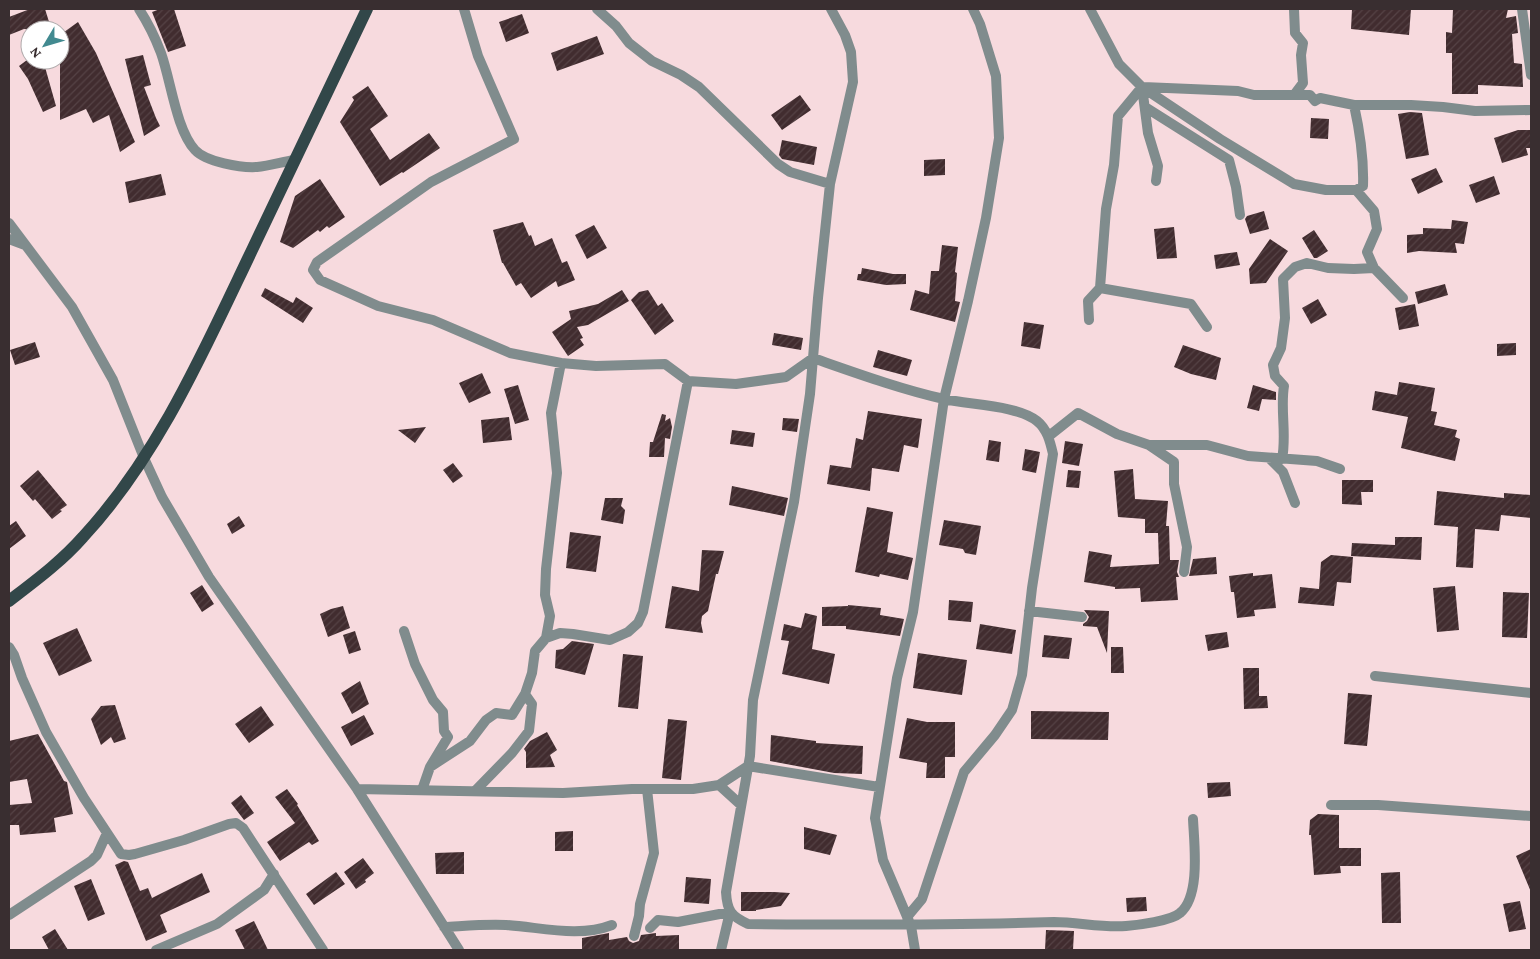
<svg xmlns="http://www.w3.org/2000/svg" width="1540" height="959" viewBox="0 0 1540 959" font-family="'Crimson Pro',serif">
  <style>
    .building { fill: url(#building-hatch) }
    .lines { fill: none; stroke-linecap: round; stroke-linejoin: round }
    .street { stroke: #808c8d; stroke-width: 10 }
    .primary { stroke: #324749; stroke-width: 12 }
  </style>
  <defs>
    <pattern id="building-hatch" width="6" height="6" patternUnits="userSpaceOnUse" patternTransform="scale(1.25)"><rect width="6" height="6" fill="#412c2f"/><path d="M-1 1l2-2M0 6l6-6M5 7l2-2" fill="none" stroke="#554245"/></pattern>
  </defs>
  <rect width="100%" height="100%" fill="#f7dade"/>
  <path class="building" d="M30,9H45L50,25L35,30L24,29L9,35V17Z
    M160,9H174L186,46L168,52L152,12Z
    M1352,9H1411L1409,35L1351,29Z
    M1453,9H1508L1506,18L1516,16L1518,33L1512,34L1514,63L1522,64L1523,87L1478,85V94H1452V53H1446V32L1452,33Z
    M522,14L529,33L506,42L499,22Z
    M78,22L96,53L135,142L120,152L109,115L93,123L86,109L60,120V35Z
    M597,36L604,54L557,71L551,53Z
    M143,55L151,85L144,87L156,118L160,126L144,136L125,59Z
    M27,60H40L45,67L56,106L43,112L28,79L19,66Z
    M368,86L388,116L370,129L390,160L429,133L440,148L403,173L402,172L380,186L340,122L354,100L352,97Z
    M800,95L811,110L782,130L771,115Z
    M1410,112L1422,113L1429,155L1406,159L1398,114Z
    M1311,118L1329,119L1328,139L1310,138Z
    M1518,130H1531V148H1526L1528,155L1502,163L1494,138Z
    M782,140L817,147L814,165L782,159L779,155Z
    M945,159V175L924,176V160Z
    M1436,168L1443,182L1418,194L1411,179Z
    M161,174L166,195L129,203L125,182Z
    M1494,176L1500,194L1476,203L1469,185Z
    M320,179L345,217L329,228L327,226L320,232L318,230L293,248L280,242L295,196Z
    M1264,211L1269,229L1250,234L1245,219L1247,216Z
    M1452,220L1468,222L1464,244L1455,243L1457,253L1419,251L1407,253V235L1423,234V228L1451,229Z
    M523,222L529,236L531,235L535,246L552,238L562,263L567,261L575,280L558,287L556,281L531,298L521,283L516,286L503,263H502L493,230Z
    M594,225L607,248L587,259L575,235Z
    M1174,227L1177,258L1157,259L1154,229Z
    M1314,230L1328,251L1317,258H1314L1302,238Z
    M1270,239L1288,251L1266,283L1250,284L1249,269Z
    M942,245L958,247L955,272L957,273L955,301L960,302L955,322L910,310L915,290L929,294L931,271H939Z
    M1237,252L1240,265L1216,269L1214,255Z
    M862,268L893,274H906V284L886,285L857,280L858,274H861Z
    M1445,284L1448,295L1418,304L1415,292Z
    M265,288L293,303L296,297L313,308L303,323L261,296Z
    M622,290L629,301L588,325L577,327L583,338L580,339L584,345L568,356L552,332L571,319L569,311L598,304Z
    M648,290L658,306L662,303L674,321L655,335L631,300L639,292Z
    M1318,299L1327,315L1311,324L1302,308Z
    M1415,304L1419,326L1399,330L1395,308Z
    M1024,322L1044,325L1040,349L1021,346Z
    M774,333L803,338L801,350L772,345Z
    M35,342L40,357L15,365L10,350Z
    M1516,343V355L1497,356V344Z
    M1183,345L1221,358L1216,380L1191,374L1174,367Z
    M878,350L912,360L907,376L873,367Z
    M482,373L491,393L469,403L459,383Z
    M1399,382L1435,388L1431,411L1437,412L1434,425L1457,430L1455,437L1460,439L1455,461L1401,448L1408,417L1372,410L1375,391L1397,395Z
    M518,385L529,420L515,424L504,389Z
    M1253,385L1276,392V400L1262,399L1259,411L1247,408Z
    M868,411L922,419L918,448L904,445L899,472L872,468L870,491L827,484L830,465L851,468L856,438L863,440Z
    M662,414L666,415L665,421L670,418L672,427L670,439L665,438L664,457H649L650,442H653Z
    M509,417L512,440L483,443L481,420Z
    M783,418L799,419L797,432L782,430Z
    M426,427L415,443L398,430Z
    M732,430L755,433L753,447L730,444Z
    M989,440L1001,442L999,462L986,460Z
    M1065,441L1083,444L1079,466L1062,463Z
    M1025,449L1040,452L1036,473L1022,470Z
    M453,463L463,476L453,483L443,470Z
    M1133,469L1135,499L1168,501L1166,526H1169L1170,560H1179L1177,572L1179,577H1176L1178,600L1141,602L1140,588L1115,589V587L1084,582L1089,551L1112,555L1110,567L1159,564L1158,533H1145V519L1118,517L1114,471Z
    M38,470L67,505L60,510L62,511L52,519L35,499L33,501L20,486Z
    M1068,470L1081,471L1079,488L1066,487Z
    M1342,480H1373V492H1361L1362,505L1342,504Z
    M732,486L788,498L784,516L729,505Z
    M1437,491L1504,498V493L1531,495V518L1501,515L1499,531L1475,529L1473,568L1456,567L1458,527L1434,525Z
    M605,498H623L621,506L625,510L623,524L601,520Z
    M867,507L893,512L887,552L913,558L908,580L880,574L879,577L855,572Z
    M239,516L245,526L232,534L227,524Z
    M944,520L981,526L976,555L965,553L963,549L939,545Z
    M16,521L26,536L9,549V526Z
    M570,532L601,536L596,572L566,568Z
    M1395,537H1422L1421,560L1351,556L1352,543L1395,545Z
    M702,550L724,551L718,574H716L708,611L702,616L701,623L703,633L665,628L672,586L699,591Z
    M1331,555L1353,557L1351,583L1337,582L1334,606L1298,603L1300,587L1319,589L1321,562Z
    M1216,557L1217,574L1189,576L1193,559Z
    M1253,573V576L1272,574L1276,608L1254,610L1255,616L1237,618L1234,592H1231L1229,576Z
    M202,585L214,604L202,612L190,593Z
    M1455,586L1459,630L1437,632L1433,588Z
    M1503,592L1529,593L1527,638L1502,637Z
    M949,600L973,602L971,622L948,620Z
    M848,605L881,608L880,615L904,619L900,636L846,629V626H822V607L848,606Z
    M343,606L350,628L328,637L320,614L331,609Z
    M1084,610L1109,611L1107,653L1097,627L1083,626V624L1087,621L1089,617Z
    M805,613L817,616L812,649L835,654L829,684L782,674L789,641L781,640L784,624L801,628Z
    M980,624L1016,630L1012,654L976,649Z
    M77,628L92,661L59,676L43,643Z
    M355,631L361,650L349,654L343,635Z
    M1227,632L1229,647L1208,651L1205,635Z
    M1044,635L1072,638L1069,659L1042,657Z
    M572,641L594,644L585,675L555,668L556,650L563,649Z
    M1111,647H1123L1124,673H1111Z
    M918,653L967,660L962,695L913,688Z
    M623,654L643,656L638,709L618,707Z
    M1243,668H1259V696H1267L1268,708L1244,709Z
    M360,681L369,704L352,714L341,693Z
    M1348,693L1372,695L1367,746L1344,744Z
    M115,705L126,739L114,743L111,737L101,745L91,719L101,706Z
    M261,706L274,725L249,743L235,724Z
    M1031,711L1109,712L1108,740L1031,739Z
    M364,715L374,734L351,746L341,727Z
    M907,718L927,722H955V757H945V778H926L927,763L899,758Z
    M668,719L687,721L681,780L662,778Z
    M547,732L557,750L550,755L555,767L526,768V752L524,749L530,741Z
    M38,734L64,781L67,782L73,814L54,818L56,832L20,835L19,825H9V805L32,803L27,779L9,782V741Z
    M771,735L816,741V743L863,746L862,774L834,773L770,761Z
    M1230,782L1231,796L1208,798L1207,783Z
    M287,789L298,804L297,805L319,841L312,845L309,842L280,861L267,842L295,823L275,797Z
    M241,795L254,813L244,820L231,803Z
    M1318,814L1339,815V848H1361V866H1340L1341,873L1314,875L1311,835H1309L1310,820Z
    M804,827L837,835L830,855L804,849Z
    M573,831V851H555V832Z
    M1531,849V892L1516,856Z
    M464,852V874H436L435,853Z
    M363,858L374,873L365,880L366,882L356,889L344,872Z
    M124,861L128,862L140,891L148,888L152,898L202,873L210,892L160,915L167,932L146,941L115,865Z
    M336,872L345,884L314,905L306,894Z
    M1400,872L1401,923H1382L1381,873Z
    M686,877L711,879L709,904L684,902Z
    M91,879L105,914L88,921L74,886Z
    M741,892H774L790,893L781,906L756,910V911H741Z
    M1146,897L1147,911L1127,912L1126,898Z
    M1520,901L1526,929L1509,932L1503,904Z
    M254,921L268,950H245L235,930Z
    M55,929L68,950H49L42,937Z
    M1046,930L1074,931L1073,950H1045Z
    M609,933V940L627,937L629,941L633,943L639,941L641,935L656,933V936L679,935V950H582V938Z"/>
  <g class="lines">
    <path class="street" d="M139,9C148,23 155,37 161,53C171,81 176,129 195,150C206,162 241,168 257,167C269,166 282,162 294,160
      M464,9L478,56L514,139L431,182L317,262L313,270L320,280L378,306L433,320L510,353L561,363L596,366L665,364L688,381L736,384L786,377L813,358C856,373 900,389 944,399C969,405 1017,405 1037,421C1047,429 1050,441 1053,454L1032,588L1022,675L1012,710L995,735L964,772L922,899L907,917
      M597,9L616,26L629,43L652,61L681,75L699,87L778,164L790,172L830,184
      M831,9L845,35L851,52L853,82L830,184L818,298L810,394L794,502L753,700L750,756L726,892C727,911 731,916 748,924C850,925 952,925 1054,922C1078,922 1102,928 1126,926C1138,925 1171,921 1180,913C1201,896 1194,843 1193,819
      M1090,9L1119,64L1142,87L1220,139L1294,184L1326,190H1356L1363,186C1364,158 1360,132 1354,105H1411L1443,107L1475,111L1531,110
      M1294,9L1295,33L1303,43L1301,55L1303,83L1294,95
      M1522,9L1531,75
      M1143,87L1238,91L1254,95H1310L1315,101L1320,98L1354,105
      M1145,107L1229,160L1236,187L1240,215
      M1156,181L1158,166L1148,133L1142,87L1118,116L1114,165L1106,209L1100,288L1191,304L1207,327
      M9,223L72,307L113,380L144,458L162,497L209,577L357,789L459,950
      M9,239L25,245
      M1374,268L1403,298
      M1089,320L1088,301L1100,288
      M1049,436L1078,413L1117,434L1149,445L1174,462V484L1187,547L1184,572
      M1150,445H1207L1248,456L1317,461L1340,469
      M1269,458L1283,472L1295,503
      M1282,459C1287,435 1280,409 1284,386L1275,376L1273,365L1281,348L1285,318L1283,279L1295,267L1307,263L1328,268L1354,269L1374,268L1367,252L1377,229L1374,211L1356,190
      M1029,611L1082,617
      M404,631L415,664L433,700L443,712L444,731L448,737L430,767L422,790
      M546,638L550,616L545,595L546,569L557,473L551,413L561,363
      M9,647L14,655L22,678L46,732L84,798L121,854L129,855L135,854L184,840L229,824L236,823L243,828L323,950
      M1375,676L1531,693
      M430,767L470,741L486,720L496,713L512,715L525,694L532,673L535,651L546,638L560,633L573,634L610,640L628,632L638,623L643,612L688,381
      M719,785L741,805
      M357,789L563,793L632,789H693L719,785L748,766L879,787
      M475,791L512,753L529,731L532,704L525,694
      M1331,805H1378L1531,816
      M9,915L91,861L97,855L107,833
      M444,927C464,926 485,924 506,925C540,927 579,938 612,925
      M650,928L658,920L678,922L730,912L721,950
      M634,936L639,916L640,904L654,853L647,789
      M156,950L217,924L264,890L274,874
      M915,950L911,926L883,860L875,818L897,678L913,612L944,399L968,301L986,218L999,138L996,76L980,24L973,9"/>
    <path class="primary" d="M9,601C35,581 61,562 83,537C159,455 205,348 253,248C291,168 329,88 367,9"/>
  </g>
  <rect width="1540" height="959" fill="none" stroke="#392e30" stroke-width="20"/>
  <g transform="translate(45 45) rotate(232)"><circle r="24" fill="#ffffff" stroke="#b0abac"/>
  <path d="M0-4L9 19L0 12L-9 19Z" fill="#428a90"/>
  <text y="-8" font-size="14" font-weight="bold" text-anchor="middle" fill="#392e30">N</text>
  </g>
</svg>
